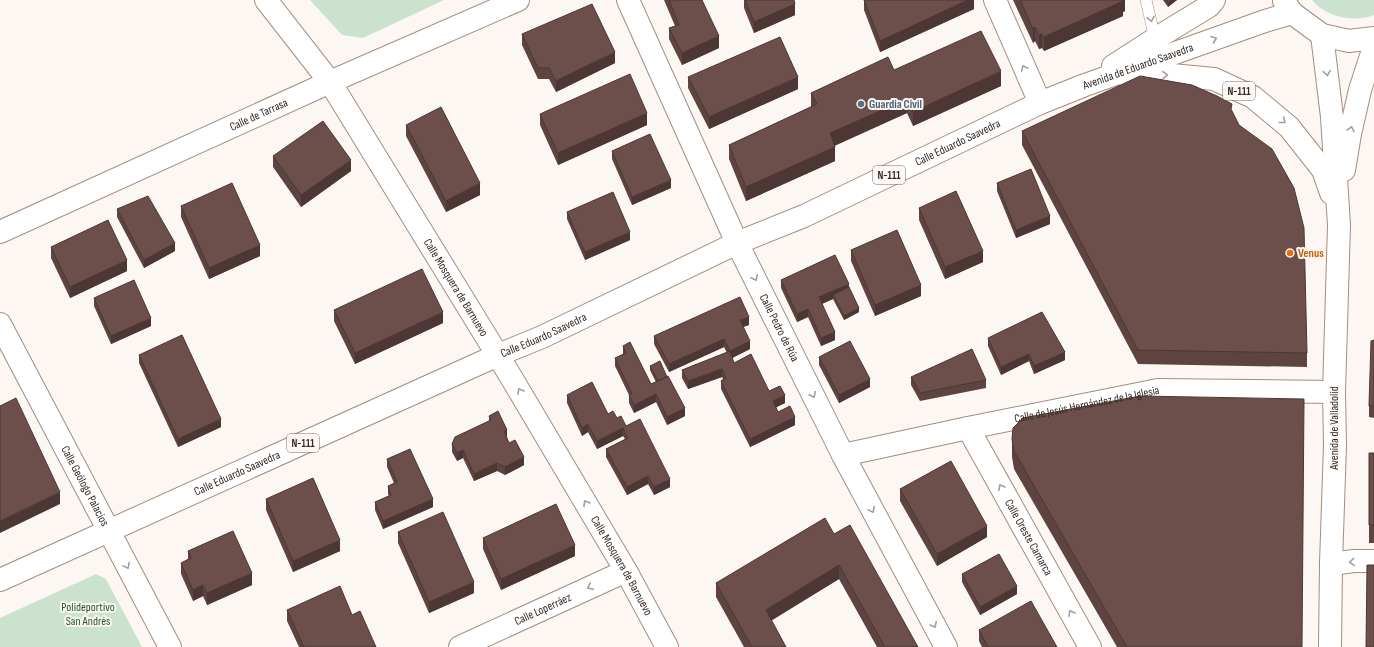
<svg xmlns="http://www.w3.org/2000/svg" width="1374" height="647" viewBox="0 0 1374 647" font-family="'Sofia Sans Condensed',sans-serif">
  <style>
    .green { fill: #cbe3ce }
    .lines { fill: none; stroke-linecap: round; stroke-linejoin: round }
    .service-casing { stroke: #a78c7b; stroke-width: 12 }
    .minor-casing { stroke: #a78c7b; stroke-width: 24 }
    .primary-casing { stroke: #a78c7b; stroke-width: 24 }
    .service { stroke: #fff; stroke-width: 11 }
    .minor { stroke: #fff; stroke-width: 22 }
    .primary { stroke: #fff; stroke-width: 22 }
    .wall { fill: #5d4440 }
    .shaded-wall { fill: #4c3734 }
    .building { fill: #6c4f4b; stroke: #4c3734 }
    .oneway { stroke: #a49f9c }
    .service-dot { fill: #5c6f8a; stroke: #fcf7f3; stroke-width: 1.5 }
    .food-dot { fill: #e8710a; stroke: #fcf7f3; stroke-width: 1.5 }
    .labels { text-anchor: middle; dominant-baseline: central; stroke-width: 4; stroke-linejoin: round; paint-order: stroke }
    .shield { fill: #fcf7f3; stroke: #716861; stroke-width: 1 }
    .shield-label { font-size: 11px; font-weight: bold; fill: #352a23 }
    .street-label { font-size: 12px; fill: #352a23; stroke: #fcf7f3 }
    .service-label { font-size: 12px; font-weight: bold; fill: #4e5e75; stroke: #fcf7f3; text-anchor: start }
    .food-label { font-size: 12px; font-weight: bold; fill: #c56008; stroke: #fcf7f3; text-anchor: start }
    .park-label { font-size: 12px; fill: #21552c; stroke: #fcf7f3 }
  </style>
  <rect width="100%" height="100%" fill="#fcf7f3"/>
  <path class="green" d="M310,0H444L363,38L342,35Z
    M1312,0H1374V15C1354,23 1325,17 1312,0Z
    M96,574L106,579L142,647H0V618Z"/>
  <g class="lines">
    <defs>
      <path id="service" d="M1146,0L1155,39"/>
      <g id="minor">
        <path id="s1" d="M266,0L330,82L511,377L626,571L667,647"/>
        <path id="s2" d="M628,0L737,243L843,455L946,647"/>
        <path d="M995,0L1040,103"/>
        <path id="s3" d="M0,232L330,82L518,0"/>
        <path id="s4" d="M0,324L170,647"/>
        <path id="s5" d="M968,428L1090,647"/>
        <path id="s6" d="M843,455L968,428L1158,390L1334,392"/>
        <path d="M1331,564L1354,561H1374"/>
        <path id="s7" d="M460,647L626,571"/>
      </g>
      <g id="primary">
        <path d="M1284,1L1292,13L1322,35L1349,41L1374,38"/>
        <path d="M1322,35L1332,117L1339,225L1334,392L1335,445L1331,564L1330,647"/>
        <path d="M1113,66L1155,39L1209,6L1214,0"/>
        <path d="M1128,77L1172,75L1214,79L1253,97L1289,127L1323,170L1331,193"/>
        <path d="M1344,170L1350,134L1360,90L1374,47"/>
        <path id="s8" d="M0,580L498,355L542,337L737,243L804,216L1040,103L1085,85L1265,21L1292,13"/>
      </g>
    </defs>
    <use href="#service" class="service-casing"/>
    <use href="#minor" class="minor-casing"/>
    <use href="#primary" class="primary-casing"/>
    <use href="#service" class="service"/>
    <use href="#minor" class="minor"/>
    <use href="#primary" class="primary"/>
  </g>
  <path class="wall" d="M664,0H702L719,48L682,65L669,39V28L675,26Z
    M744,0H794L795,15L754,33L744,8Z
    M864,0H974V9L880,52L864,10Z
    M1013,0H1125V11L1123,12V16L1044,51L1042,48L1039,49L1035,41L1033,43Z
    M1163,0H1177L1168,7Z
    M522,34L615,63L556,92L549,79H538L522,45Z
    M894,70L1001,86L913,126L907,113L835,145V161L746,201L729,159V145L811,107V93Z
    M688,77L798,89L709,129L688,88Z
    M1232,111L1307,353V367L1138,364L1022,145V131Z
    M540,114L647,125L558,165L540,125Z
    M406,125L480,195L446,212L406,136Z
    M612,151L671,188L632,205L612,159Z
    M273,156L351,171L301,207L273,167Z
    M997,183L1050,224L1016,238L997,191Z
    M181,206L260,256L209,279L181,217Z
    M919,208L983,262L945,279L919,220Z
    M117,209L175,251L144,268L117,217Z
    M567,212L630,240L585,260L567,219Z
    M51,247L127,271L70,298L51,258Z
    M851,250L921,296L875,316L851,261Z
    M781,280L849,287L859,312L844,320L833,299L822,304L835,340L821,346L808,317L797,322L781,288Z
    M94,298L151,326L111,344L94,306Z
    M334,310L443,323L355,364L334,321Z
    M749,325L743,327L750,349L732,358L734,363L785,403L776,407L778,412L795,425L750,447L721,389V381L723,379L722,377L688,389L682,378V370L727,353L724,347L669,372L654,344V336Z
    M988,338L1065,360L1034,374L1029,361L1001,375L988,346Z
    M1374,340V418L1369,417V406Z
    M623,346L651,384L656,382L650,370V366L685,416L667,425L656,402L634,413L629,403V395L615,366V358L623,354Z
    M139,355L221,427L178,447L139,363Z
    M819,357L870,387L839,403L819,365Z
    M911,377L986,380V388L920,401L911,385Z
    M567,395L617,418L626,426L670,487L654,495L648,484L627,495L606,457V449L625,439L623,436L597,449L588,432L582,436L567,403Z
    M489,416L507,438L509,443L524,465L505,475L497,471L474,481L463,458L457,461L452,452V444L489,421Z
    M1012,439L1302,647H1117L1014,469L1012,457Z
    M1369,453H1374V543H1369Z
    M387,459L433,507L383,529L375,510V502L389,496L388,494V486L394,483L387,467Z
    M900,489L987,537L937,566L900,501Z
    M266,499L340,551L293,572L266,510Z
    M398,532L474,593L429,613L398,543Z
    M834,534L918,647H877L839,579L771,620L786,647H744L716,597V583Z
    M483,538L575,556L501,590L483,549Z
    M188,551L252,585L207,605L203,596L193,601L181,574V563L188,559Z
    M962,574L1017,594L980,615L962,582Z
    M287,610L352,615L376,647H299L287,621Z
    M979,630L1057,647H982L979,641Z"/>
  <path class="shaded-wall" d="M968,0H974V9L880,52V41Z
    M1121,0H1125V11L1123,12V16L1044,51V37Z
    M1171,0H1177L1168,7V3Z
    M795,4V15L754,33V22Z
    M1035,27V41L1033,43V29Z
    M1042,34V48L1039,49V35Z
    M719,36V48L682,65V53Z
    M615,52V63L556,92V81Z
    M1001,71V86L913,126V112Z
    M798,77V89L709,129V117Z
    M907,99V113L830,148V133Z
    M647,113V125L558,165V153Z
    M835,147V161L746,201V187Z
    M351,160V171L301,207V195Z
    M671,180V188L632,205V197Z
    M480,183V195L446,212V201Z
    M1050,216V224L1016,238V230Z
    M630,232V240L585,260V252Z
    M175,243V251L144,268V260Z
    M260,245V256L209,279V268Z
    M983,251V262L945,279V267Z
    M127,260V271L70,298V287Z
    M849,284V292L833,295V299L819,305V297Z
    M921,285V296L875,316V305Z
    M859,308V312L844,320V316Z
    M808,309V317L797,322V314Z
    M443,312V323L355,364V353Z
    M749,317V325L740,328V320Z
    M151,318V326L111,344V336Z
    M835,332V340L821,346V338Z
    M724,339V347L669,372V364Z
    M750,341V349L730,359V351Z
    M1065,352V360L1034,374V366Z
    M1029,354V361L1001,375V367Z
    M722,369V377L688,389V381Z
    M870,379V387L839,403V395Z
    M656,394V402L634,413V405Z
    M785,395V403L773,409V401Z
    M685,408V416L667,425V417Z
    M795,417V425L750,447V439Z
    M221,419V427L178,447V439Z
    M588,424V432L582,436V428Z
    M623,428V436L597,449V441Z
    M507,430V438L504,431Z
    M463,450V458L457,461V453Z
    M524,457V465L505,475V467Z
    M497,463V471L474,481V474Z
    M648,476V484L627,495V487Z
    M670,479V487L654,495V487Z
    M60,492V504L0,533V521Z
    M433,499V507L383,529V521Z
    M987,526V537L937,566V554Z
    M340,540V551L293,572V561Z
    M575,545V556L501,590V579Z
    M839,565V579L766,624V610Z
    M252,573V585L207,605V593Z
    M474,582V593L429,613V602Z
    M203,585V596L193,601V590Z
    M1017,586V594L980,615V607Z"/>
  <path class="building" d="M669,0H702L719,36L682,53L669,28L679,25Z
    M745,0H794L795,4L754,22Z
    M864,0H968L880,41Z
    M1020,0H1122L1123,1L1044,37L1042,34L1039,35L1035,27L1033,29Z
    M1166,0H1171L1168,3Z
    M592,4L615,52L556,81L549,68H538L522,34Z
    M981,31L1001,71L913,112L907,99L830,133L835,147L746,187L729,145L817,104L811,93L888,57L894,70Z
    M780,37L798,77L709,117L688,77Z
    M630,74L647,113L558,153L540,114Z
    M1140,76L1192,85L1217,96L1232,104L1231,109L1239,125L1272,149L1294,188L1304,228L1307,353L1138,350L1022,131Z
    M441,107L480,183L446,201L406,125Z
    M323,121L351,160L301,195L273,156Z
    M650,134L671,180L632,197L612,151Z
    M1031,169L1050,216L1016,230L997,183Z
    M232,183L260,245L209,268L181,206Z
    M956,191L983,251L945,267L919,208Z
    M613,192L630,232L585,252L567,212Z
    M148,196L175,243L144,260L117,209Z
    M108,220L127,260L70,287L51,247Z
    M897,230L921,285L875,305L851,250Z
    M835,255L849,284L819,297L835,332L821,338L808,309L797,314L781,280Z
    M422,269L443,312L355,353L334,310Z
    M134,280L151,318L111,336L94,298Z
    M849,287L859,308L844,316L833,295Z
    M740,297L749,317L740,320L750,341L730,351L724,339L669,364L654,336Z
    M1042,312L1065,352L1034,366L1029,354L1001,367L988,338Z
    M182,335L221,419L178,439L139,355Z
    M1374,340V406H1369L1371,341Z
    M850,341L870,379L839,395L819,357Z
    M630,342L651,384L668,376L685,408L667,417L656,394L634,405L629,395L632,394L615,358L626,353L623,346Z
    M972,349L986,380L920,393L911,377Z
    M730,351L734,363L751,354L769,391L780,386L785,395L773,401L778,412L790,406L795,417L750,439L721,381L726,378L722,369L688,381L682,370Z
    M660,361L667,377L658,381L650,366Z
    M592,382L608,414L613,411L617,418L621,416L626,426L640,419L670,479L654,487L648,476L627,487L606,449L628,438L623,428L597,441L588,424L582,428L567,395Z
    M1140,396L1304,399L1302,647H1127L1014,451L1012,439L1013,428L1023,418Z
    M16,398L60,492L0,521V406Z
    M498,411L507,430L504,431L509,443L515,440L524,457L505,467L497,463L474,474L463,450L457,453L452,444L455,437L491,420L489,416Z
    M410,449L433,499L383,521L375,502L391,495L388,486L397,482L387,459Z
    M1369,453H1374V525H1369Z
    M951,461L987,526L937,554L900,489Z
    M313,478L340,540L293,561L266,499Z
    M556,504L575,545L501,579L483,538Z
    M443,512L474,582L429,602L398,532Z
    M825,518L834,534L850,525L918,647H885L839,565L766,610L786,647H752L716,583Z
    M233,531L252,573L207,593L203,585L193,590L181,563L191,558L188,551Z
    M999,554L1017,586L980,607L962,574Z
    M1367,565H1374V647H1366Z
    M340,586L352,615L360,611L376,647H304L287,610Z
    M1031,601L1057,647H988L979,630Z"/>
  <defs><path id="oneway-chevron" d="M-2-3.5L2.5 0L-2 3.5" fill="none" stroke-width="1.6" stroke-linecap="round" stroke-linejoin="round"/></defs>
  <g class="oneway">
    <use href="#oneway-chevron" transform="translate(1151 19) rotate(78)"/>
    <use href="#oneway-chevron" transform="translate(1214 39) rotate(-20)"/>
    <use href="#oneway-chevron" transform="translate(1024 68) rotate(-114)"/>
    <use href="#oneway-chevron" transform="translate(1327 73) rotate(83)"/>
    <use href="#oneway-chevron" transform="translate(1165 75) rotate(-2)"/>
    <use href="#oneway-chevron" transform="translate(1283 121) rotate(39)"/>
    <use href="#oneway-chevron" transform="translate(1351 129) rotate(-77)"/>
    <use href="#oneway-chevron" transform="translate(755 278) rotate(64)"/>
    <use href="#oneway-chevron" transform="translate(520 391) rotate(-120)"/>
    <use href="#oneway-chevron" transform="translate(813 395) rotate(64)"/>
    <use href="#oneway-chevron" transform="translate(1001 487) rotate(-119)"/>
    <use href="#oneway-chevron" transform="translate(586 503) rotate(-120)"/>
    <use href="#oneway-chevron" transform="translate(872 510) rotate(62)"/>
    <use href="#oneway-chevron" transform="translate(1352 562) rotate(175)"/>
    <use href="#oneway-chevron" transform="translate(127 566) rotate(62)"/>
    <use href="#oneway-chevron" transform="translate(590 587) rotate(155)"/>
    <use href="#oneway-chevron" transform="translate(1071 613) rotate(-119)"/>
    <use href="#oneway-chevron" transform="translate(934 625) rotate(62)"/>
  </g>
  <circle class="service-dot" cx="861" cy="104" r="4"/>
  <circle class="food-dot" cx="1290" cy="253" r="4"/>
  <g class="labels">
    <g class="shield">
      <rect x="1223" y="82" width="32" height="18" rx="3"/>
      <rect x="873" y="166" width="32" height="18" rx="3"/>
      <rect x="287" y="434" width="32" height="18" rx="3"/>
    </g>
    <g class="shield-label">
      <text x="1239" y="91">N-111</text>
      <text x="889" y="175">N-111</text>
      <text x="303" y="443">N-111</text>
    </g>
    <g class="street-label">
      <text stroke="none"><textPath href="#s8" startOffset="1249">Avenida de Eduardo Saavedra</textPath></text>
      <text stroke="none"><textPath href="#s3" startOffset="284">Calle de Tarrasa</textPath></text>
      <text stroke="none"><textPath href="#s8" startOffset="1053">Calle Eduardo Saavedra</textPath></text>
      <text stroke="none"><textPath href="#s1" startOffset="345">Calle Mosquera de Barnuevo</textPath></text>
      <text stroke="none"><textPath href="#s2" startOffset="361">Calle Pedro de Rúa</textPath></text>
      <text stroke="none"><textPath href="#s8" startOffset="596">Calle Eduardo Saavedra</textPath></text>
      <text stroke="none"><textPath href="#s6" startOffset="249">Calle de Jesús Hernández de la Iglesia</textPath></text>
      <text transform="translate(1334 428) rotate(-90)">Avenida de Valladolid</text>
      <text stroke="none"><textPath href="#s8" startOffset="260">Calle Eduardo Saavedra</textPath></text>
      <text stroke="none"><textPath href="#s4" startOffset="183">Calle Geólogo Palacios</textPath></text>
      <text stroke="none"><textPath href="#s5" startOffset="125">Calle Oreste Camarca</textPath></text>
      <text stroke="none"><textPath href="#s1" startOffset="669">Calle Mosquera de Barnuevo</textPath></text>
      <text stroke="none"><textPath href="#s7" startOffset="91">Calle Loperráez</textPath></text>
    </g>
    <g class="service-label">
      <text x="869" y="104">Guardia Civil</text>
    </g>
    <g class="food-label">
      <text x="1298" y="253">Venus</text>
    </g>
    <g class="park-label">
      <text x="88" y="607">Polideportivo<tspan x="88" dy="14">San Andrés</tspan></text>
    </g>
  </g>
</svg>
